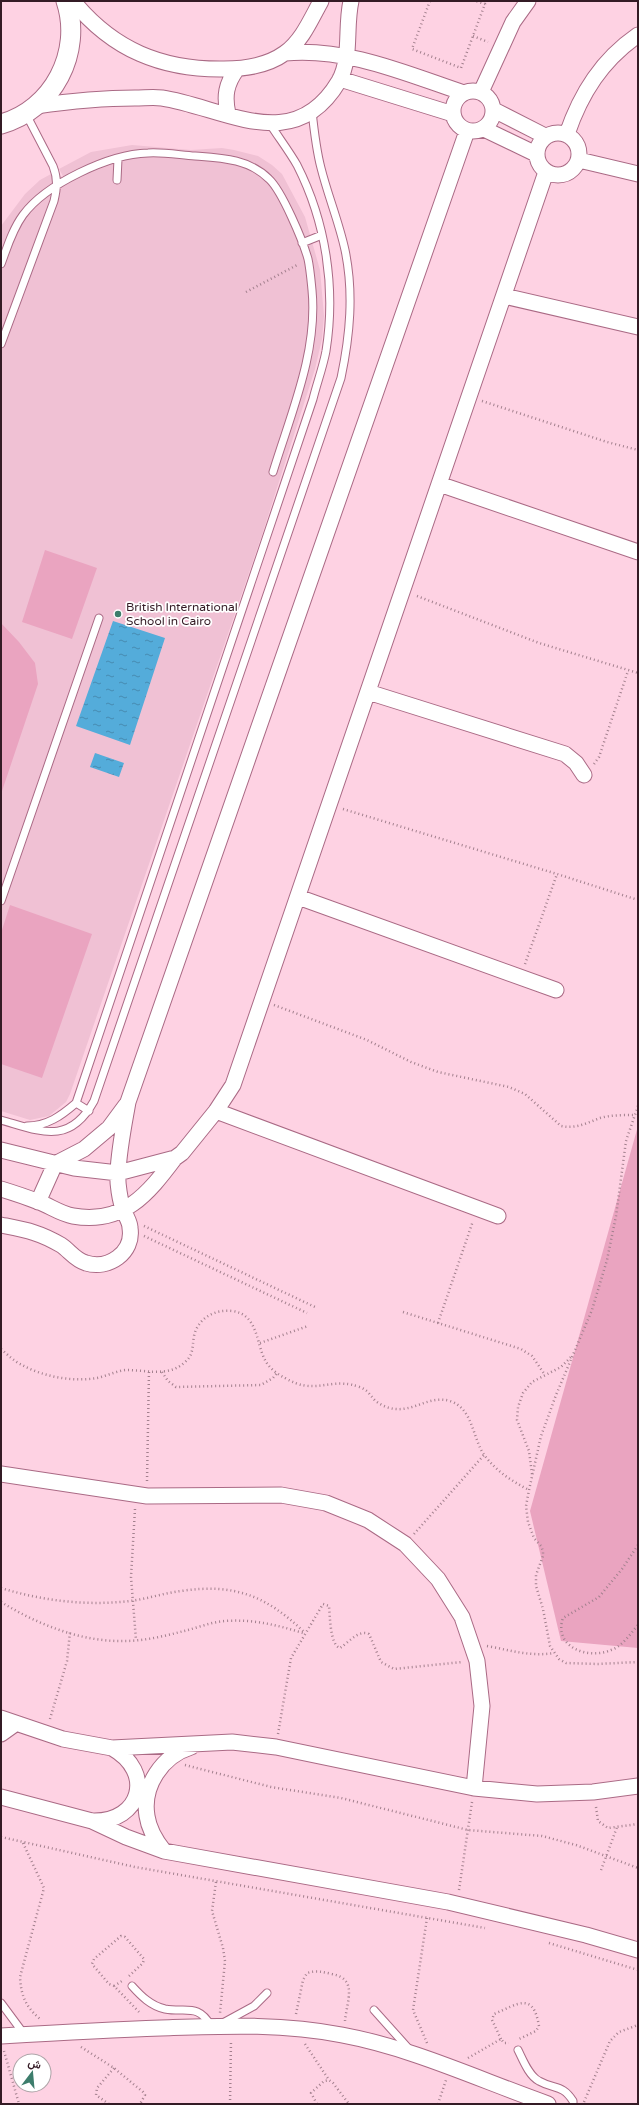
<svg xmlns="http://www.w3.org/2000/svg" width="639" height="2105" viewBox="0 0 639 2105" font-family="'Varela Round',Vazirmatn,sans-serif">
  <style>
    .built { fill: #f0c1d4 }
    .grass { fill: #eaa4c0 }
    .water { fill: url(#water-ripples) }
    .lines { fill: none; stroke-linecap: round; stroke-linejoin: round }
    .service-casing { stroke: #aa6a85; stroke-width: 9 }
    .minor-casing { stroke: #aa6a85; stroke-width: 17 }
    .tertiary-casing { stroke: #aa6a85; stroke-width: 21 }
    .path { stroke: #a3808e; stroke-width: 2.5; stroke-dasharray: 1 3; stroke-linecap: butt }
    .service { stroke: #fff; stroke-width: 7 }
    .minor { stroke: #fff; stroke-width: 15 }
    .tertiary { stroke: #fff; stroke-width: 19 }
    .poi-dot { fill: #3d7d6c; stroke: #fff; stroke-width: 1.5 }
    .labels { text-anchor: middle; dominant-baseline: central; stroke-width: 3.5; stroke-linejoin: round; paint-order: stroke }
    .poi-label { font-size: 12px; fill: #341b25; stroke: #fff; text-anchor: start }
  </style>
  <defs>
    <pattern id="water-ripples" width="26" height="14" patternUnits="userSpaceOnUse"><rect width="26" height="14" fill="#54acda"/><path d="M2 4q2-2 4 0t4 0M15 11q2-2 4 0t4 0" fill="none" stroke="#468bb1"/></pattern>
  </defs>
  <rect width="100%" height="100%" fill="#fed2e3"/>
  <path class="built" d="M132,145L191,150L222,148L234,150L258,156L272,165L282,174L305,217L320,270L324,316L322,339L315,369L262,535L70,1094L66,1102L49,1116L30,1120L1,1111V226L25,194L40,180L51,174L55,182L57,174L64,178L59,169L91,152Z"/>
  <path class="grass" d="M45,550L97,568L72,639L22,622Z
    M1,623L19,642L35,663L38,684L1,794Z
    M10,905L92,934L42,1078L1,1064V933Z
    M638,1126V1648L561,1641L530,1511Z"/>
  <path class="water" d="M113,621L165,638L130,745L76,726Z
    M95,753L124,763L119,777L90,767Z"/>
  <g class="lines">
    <defs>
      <path id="service" d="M117,180L118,159
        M302,243L322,235
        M1,264C7,248 12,230 23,215C46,184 109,154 148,153C163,152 180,155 195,156C222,158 249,159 269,179C282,191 303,241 308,259C310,268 311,280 312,290C318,352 291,413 273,472
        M1,344L54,201C57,188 58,179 53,166L26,114
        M1,901L99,618
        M76,1103L89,1111
        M1,1120C40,1131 69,1146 94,1101L341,378C350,335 354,293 345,250C339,222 328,196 321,168C316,149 314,130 312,111
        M27,1126C47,1126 61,1116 76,1103L313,399C317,383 323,367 326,351C336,288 326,222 297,165C289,151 279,138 270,124
        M132,1986C141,1996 151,2006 165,2009C186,2013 198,2003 211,2026
        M1,2003L24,2034
        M374,2010L409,2049
        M221,2024L254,2006L267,1993
        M518,2050C523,2060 529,2076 539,2081C555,2090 562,2084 573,2101V2104"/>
      <path id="minor" d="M73,1C113,50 162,70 224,69C246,69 267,66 285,53C302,41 311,19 321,1
        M285,53C346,47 407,74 464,93
        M340,79L453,114
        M453 111a20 20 0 1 1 40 0a20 20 0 1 1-40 0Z
        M481,92L513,22L528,1
        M36,106C71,101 100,98 135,98C144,98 154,97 162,98C226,108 294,157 339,81C352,58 345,27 351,1
        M494,110L545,136
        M228,114C224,96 226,84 237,69
        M484,129L536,154
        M537 154a21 21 0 1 1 42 0a21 21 0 1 1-42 0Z
        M567,134C581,93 602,60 638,35
        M579,160L638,174
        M504,296L638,327
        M439,484L638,552
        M368,692L565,754L576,763L584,775
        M298,897L556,990
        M216,1111L498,1216
        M1,1150L74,1168L118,1173L175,1158L182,1153L216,1111L233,1085L546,172
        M1,1189C14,1193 26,1197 39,1202C50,1206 61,1214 73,1216C123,1225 148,1194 175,1158
        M38,1202L55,1164L84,1149L109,1128L126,1105
        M1,1225C26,1230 39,1232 61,1245C70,1251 75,1260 86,1263C108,1270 134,1253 130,1228C130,1222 126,1217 124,1211C120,1202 117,1182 118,1172C119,1149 124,1125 128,1102L467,131
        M1,1474L147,1496L281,1495L326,1503L368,1520L405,1544L438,1579L462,1617L477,1661L482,1706L474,1788
        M1,1718L63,1739L112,1748L232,1742L276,1747L474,1788L537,1794L593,1792L638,1786
        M1,1734L15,1724
        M1,1797L92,1821L126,1837L164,1851L448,1902L586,1935L638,1950
        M93,1821C141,1822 155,1772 112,1748
        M164,1851C156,1841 149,1830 147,1816C142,1786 162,1756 191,1747
        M1,2036C54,2033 108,2030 161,2028C222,2026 281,2023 342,2035C412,2048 480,2080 548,2104"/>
      <path id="tertiary" d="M1,124C53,110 83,52 66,1"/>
    </defs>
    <use href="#service" class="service-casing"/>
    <use href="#minor" class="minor-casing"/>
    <use href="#tertiary" class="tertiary-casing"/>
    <path class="path" d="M430,1L412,49L461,68L485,4L476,1
      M473,36L488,42
      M246,292L299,264
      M482,401L607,442L638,450
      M417,596L539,643L638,673
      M594,764L599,757L628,671
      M343,809L557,874L638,900
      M525,964L557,874
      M274,1005L367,1040L411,1062L438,1072L509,1087L525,1094L561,1126C576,1129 587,1123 600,1118C611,1115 624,1115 635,1115
      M638,1106L626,1141L616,1216L607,1260L592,1310L556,1395L541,1436L529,1490L526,1506L528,1522L534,1538L541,1546L543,1551V1556L536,1575V1586L543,1609L550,1646L559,1659L566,1663L598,1664L638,1662
      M144,1226L315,1307
      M144,1236L307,1313
      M403,1312L521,1349L532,1356L545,1375
      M438,1323L473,1221
      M260,1343L308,1326
      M1,1349C8,1355 15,1362 22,1365C44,1377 73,1382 97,1378C107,1376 116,1371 126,1370C146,1370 168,1377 184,1363C194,1355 192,1347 194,1336C198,1318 215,1309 232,1311C258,1314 256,1343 265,1360C269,1368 277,1374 285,1378C314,1395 327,1379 353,1385C356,1386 362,1387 365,1390C368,1391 370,1395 372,1397C377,1404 387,1408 395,1409C415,1411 430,1395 450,1401C474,1409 472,1439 485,1456C497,1472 512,1481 529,1490
      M162,1372L168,1381L176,1387L261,1385L273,1378L277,1373
      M532,1474L529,1451L517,1420L518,1407L523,1393L532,1382L561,1367L572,1356
      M147,1481L149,1371
      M135,1509L131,1577L136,1640
      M414,1534L484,1455
      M638,1545L622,1569L599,1597L563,1618C553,1647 588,1660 611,1650C623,1646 630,1634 638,1625
      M1,1588C43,1601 87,1606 130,1601C147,1599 164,1593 181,1591C235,1583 267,1596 305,1633
      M1,1602C37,1624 81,1642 124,1641C144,1641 165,1636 184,1631C197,1628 211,1622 225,1621C253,1619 277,1625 303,1633
      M487,1646C510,1650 530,1657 554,1653
      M50,1719L67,1661L70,1632
      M278,1734L291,1658L323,1604L329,1606C330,1616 330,1645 340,1648C348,1643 359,1629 369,1634L381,1662L394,1669L462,1662
      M185,1765L271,1787L341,1798L468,1830L542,1836L576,1845L638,1868
      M596,1807L598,1821L608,1828L638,1824
      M1,1837L135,1867L485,1928
      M23,1843L44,1888L20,1977C21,1996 26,2007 40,2019
      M601,1870L617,1827
      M216,1882L212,1911L223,1948L225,1961L220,2013
      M459,1890L472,1802
      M549,1943L638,1970
      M129,1976L143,1963L144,1959L125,1937L121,1936L94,1959L92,1964L109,1984L114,1986L141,2014
      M114,1986L122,1981
      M296,2014L303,1980L307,1973C316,1970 323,1972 332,1974C358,1979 347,2000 345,2021
      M501,2039L492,2020L494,2014C518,2004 533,1991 539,2026L536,2031L519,2039
      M427,2043L413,2010L427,1918
      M305,2044L329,2080
      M81,2047L114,2068L143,2092L145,2095L140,2104
      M4,2051L19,2104
      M468,2058L501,2039L504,2043H509
      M584,2102L610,2041L619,2032L638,2025
      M109,2104L96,2095L97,2088L114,2068
      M230,2104L231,2040
      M317,2104L311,2093L324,2081L329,2080L333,2083L349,2104
      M438,2104L446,2080"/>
    <use href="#service" class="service"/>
    <use href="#minor" class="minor"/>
    <use href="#tertiary" class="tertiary"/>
  </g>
  <circle class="poi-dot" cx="118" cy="614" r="4"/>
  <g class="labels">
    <g class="poi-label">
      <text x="126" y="607">British International<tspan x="126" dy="14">School in Cairo</tspan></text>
    </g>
  </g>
  <rect width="639" height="2105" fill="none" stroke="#341b25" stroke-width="4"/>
  <g transform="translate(32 2073) rotate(16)"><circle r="19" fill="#ffffff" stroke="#aea4a8"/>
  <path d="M0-3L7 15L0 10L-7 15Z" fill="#3d7d6c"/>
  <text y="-6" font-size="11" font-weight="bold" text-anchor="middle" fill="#341b25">ش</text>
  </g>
</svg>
